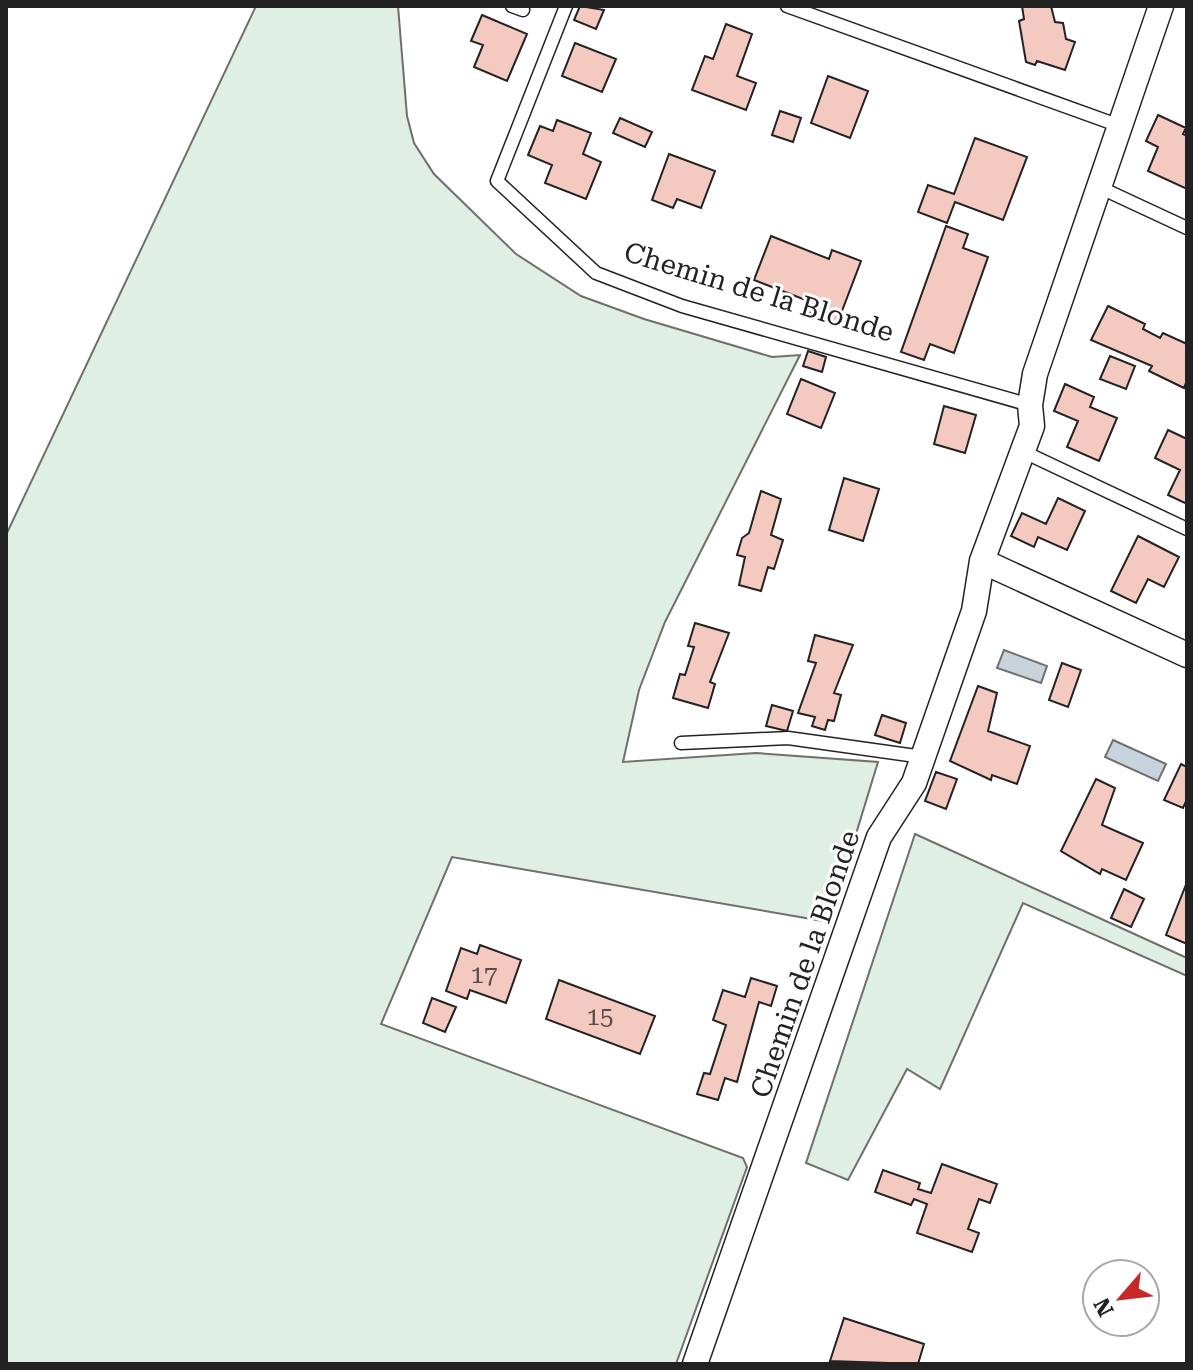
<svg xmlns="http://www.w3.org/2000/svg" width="1193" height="1370" viewBox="0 0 1193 1370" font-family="'Roboto Serif',serif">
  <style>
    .green { fill: #e0efe3; stroke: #6f6f6f; stroke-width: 2 }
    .water { fill: #c7d3dd; stroke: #6f6f6f; stroke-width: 2 }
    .building { fill: #f3c9c0; stroke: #222; stroke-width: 2 }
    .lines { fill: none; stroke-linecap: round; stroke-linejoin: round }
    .lane-casing { stroke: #222; stroke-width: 15 }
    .street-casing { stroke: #222; stroke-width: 27 }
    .lane { stroke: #fff; stroke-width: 12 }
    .street { stroke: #fff; stroke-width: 24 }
    .labels { text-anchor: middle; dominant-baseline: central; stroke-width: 6; stroke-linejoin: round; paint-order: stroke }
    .number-label { font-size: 24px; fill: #564c4a }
    .street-label { font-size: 28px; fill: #222; stroke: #fff }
  </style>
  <rect width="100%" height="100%" fill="#fff"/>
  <path class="green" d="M256,6H398L407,116L414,143L434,174L516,254L581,296L644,319L772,357L800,355L665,622L639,690L623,762L756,753L878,762L829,922L452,857L381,1024L743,1158L747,1167L676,1364H6V535Z
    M915,834L1187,958V976L1023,903L940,1089L907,1069L848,1180L806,1163Z"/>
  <path class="water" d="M1004,650L1047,666L1041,683L997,668Z
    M1113,740L1166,764L1158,781L1105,757Z"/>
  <path class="building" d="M580,6L604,10L596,29L574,20Z
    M1022,6H1051L1055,22L1063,23L1066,39L1075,42L1065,70L1037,61L1035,65L1026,62L1019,21L1024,19Z
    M482,15L527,34L507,81L474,67L483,45L471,41Z
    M726,24L752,34L737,76L756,83L746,110L692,90L705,56L713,59Z
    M575,43L616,59L602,92L562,76Z
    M828,76L868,91L850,138L811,123Z
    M780,111L801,118L793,142L772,135Z
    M1158,115L1186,128L1183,134L1187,136V189L1148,171L1158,147L1146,141Z
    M620,118L652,132L645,147L613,133Z
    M557,120L591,133L583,154L601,162L586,199L545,183L552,165L528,155L540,126L553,131Z
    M975,138L1027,157L1003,220L955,202L947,223L918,212L928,185L954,194Z
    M669,154L715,171L701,208L677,199L673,208L652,200Z
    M946,226L968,234L963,248L988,257L954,353L930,344L924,360L901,352Z
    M771,236L829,259L832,250L861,261L837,324L807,312L811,302L754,280Z
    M1108,306L1145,324L1143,329L1160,338L1163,333L1187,344V380L1184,388L1149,371L1152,366L1091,340Z
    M808,351L826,357L822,372L803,366Z
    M1110,356L1135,366L1126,389L1100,379Z
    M801,379L835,393L821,428L787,414Z
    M1065,384L1094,397L1090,407L1117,418L1099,461L1067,447L1078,421L1054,411Z
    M944,406L976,415L965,453L934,444Z
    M1168,430L1187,439V504L1168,495L1180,470L1155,458Z
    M844,478L879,489L863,541L829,530Z
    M761,491L781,499L771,535L783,540L774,569L768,567L761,591L739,585L745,557L737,555L742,538L749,533Z
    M1058,498L1085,511L1067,550L1038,537L1034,547L1011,536L1022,513L1046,524Z
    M1138,536L1179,557L1164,587L1148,579L1136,603L1111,591Z
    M695,623L729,633L710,682L715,684L708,708L673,698L680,674L685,675L694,647L688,646Z
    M815,635L853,645L834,693L841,695L834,721L828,720L825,730L812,726L815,717L798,713L816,663L808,661Z
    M1062,663L1081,670L1068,707L1049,700Z
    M978,686L997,693L988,731L1030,746L1017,784L992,775L991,780L950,761Z
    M772,705L793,711L787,731L766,726Z
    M882,715L906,723L900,743L875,735Z
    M1181,764L1187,767V799L1183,808L1164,800Z
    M936,772L957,779L946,809L925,801Z
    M1096,779L1115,788L1102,825L1143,843L1126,880L1102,869L1100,874L1061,851Z
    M1187,882V944L1166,935Z
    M1124,889L1144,899L1131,927L1111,918Z
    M480,945L521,960L506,1003L470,990L467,999L446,991L461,948L477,954Z
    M751,978L777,986L771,1006L759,1002L737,1082L725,1078L718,1100L697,1094L704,1073L710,1074L726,1025L713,1020L723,990L745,997Z
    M559,980L655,1016L640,1054L546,1019Z
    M432,998L456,1007L445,1032L423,1023Z
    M942,1164L997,1184L990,1203L979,1199L968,1229L979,1233L972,1252L917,1233L927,1204L914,1199L911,1205L875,1192L883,1170L920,1183L918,1189L931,1193Z
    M844,1318L924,1344L918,1364L830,1361Z"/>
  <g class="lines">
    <defs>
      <path id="lane" d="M512,6L523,10
        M566,6L497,181L596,273L682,306L1030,405
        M787,6L1120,126
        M1101,188L1187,228
        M1024,452L1187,529
        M681,743L788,738L923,757"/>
      <path id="street" d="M982,561L1187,655
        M695,1364L879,837L914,783L974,611L982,561L1032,426L1030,405L1035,374L1161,6"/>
    </defs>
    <use href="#lane" class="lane-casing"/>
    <use href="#street" class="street-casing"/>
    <use href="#lane" class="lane"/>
    <use href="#street" class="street"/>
  </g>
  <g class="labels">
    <g class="number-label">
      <text x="484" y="975">17</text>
      <text x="600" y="1017">15</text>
    </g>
    <g class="street-label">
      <text transform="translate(759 292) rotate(17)">Chemin de la Blonde</text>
      <text transform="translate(805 964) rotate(-71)">Chemin de la Blonde</text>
    </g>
  </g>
  <rect width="1193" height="1370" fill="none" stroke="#222222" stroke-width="16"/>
  <g transform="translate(1121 1298) rotate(242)"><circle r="38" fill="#ffffff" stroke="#a7a7a7" stroke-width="2"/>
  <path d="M0-6L14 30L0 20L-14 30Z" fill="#c62828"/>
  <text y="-12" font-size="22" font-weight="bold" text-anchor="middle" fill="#222222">N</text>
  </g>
</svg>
